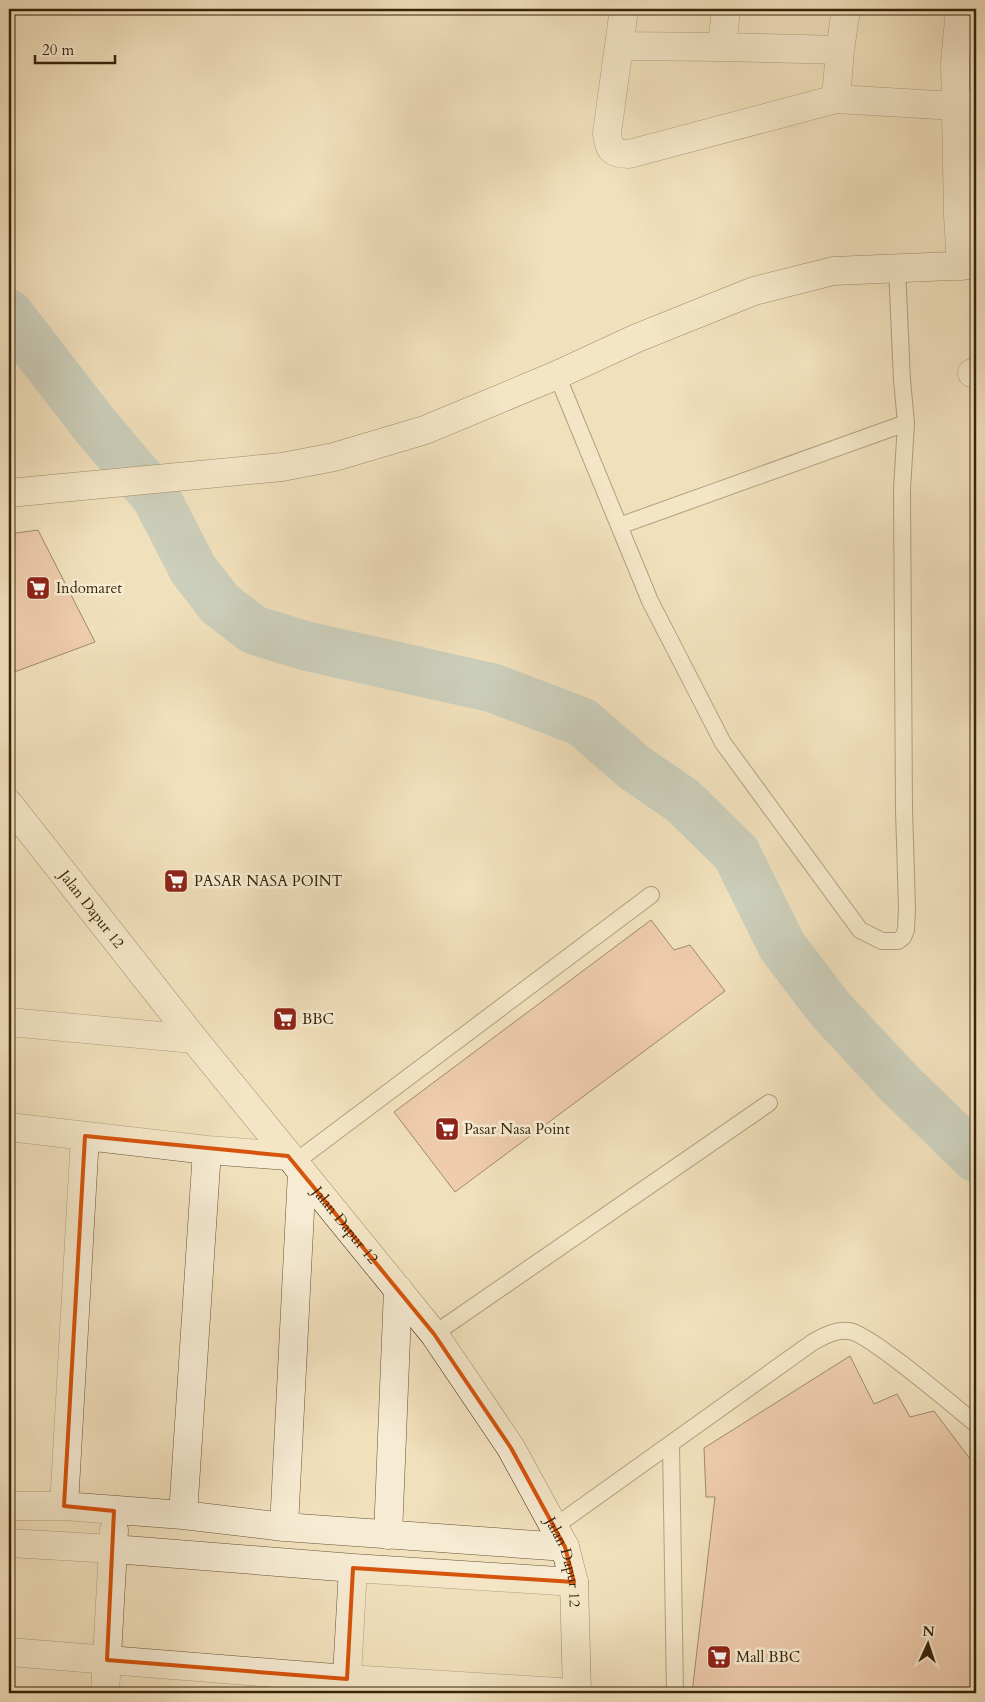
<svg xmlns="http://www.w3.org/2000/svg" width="985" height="1702" viewBox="0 0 985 1702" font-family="Cardo,serif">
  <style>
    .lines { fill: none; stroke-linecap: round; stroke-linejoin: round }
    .river { stroke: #9fbabb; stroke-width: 49 }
    .building { fill: #ebb39a; stroke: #382408 }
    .lane-casing { stroke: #665335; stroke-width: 18 }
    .street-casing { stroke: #665335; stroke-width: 29 }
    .secondary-casing { stroke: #382408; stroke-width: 29 }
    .lane { stroke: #f6ebd3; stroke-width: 16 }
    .street { stroke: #f6ebd3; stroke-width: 28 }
    .secondary { stroke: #f6ebd3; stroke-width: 28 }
    .marked { fill: none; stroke: #d6540c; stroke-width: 4; stroke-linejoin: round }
    .labels { text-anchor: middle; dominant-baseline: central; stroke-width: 5; stroke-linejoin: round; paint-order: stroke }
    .poi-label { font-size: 15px; fill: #382408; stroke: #f6ebd3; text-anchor: start }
    .street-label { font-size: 15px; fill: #382408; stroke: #f6ebd3 }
  </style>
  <rect width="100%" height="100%" fill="#f1e0bc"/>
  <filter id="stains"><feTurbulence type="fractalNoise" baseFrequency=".004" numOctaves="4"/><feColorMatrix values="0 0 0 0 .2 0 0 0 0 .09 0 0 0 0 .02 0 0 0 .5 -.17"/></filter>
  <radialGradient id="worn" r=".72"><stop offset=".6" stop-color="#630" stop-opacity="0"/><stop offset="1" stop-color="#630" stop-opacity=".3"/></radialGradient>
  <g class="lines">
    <path class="river" d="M9,314L97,428L156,497L193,569L220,604L254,630L306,646L493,688L582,722L635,768L683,801L736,853L782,946L830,1009L900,1084L976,1158"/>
  </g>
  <path class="building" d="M38,530L95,642L9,674V534Z
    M651,920L674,950L690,945L725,991L455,1192L394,1112Z
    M850,1356L874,1404L897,1394L910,1417L934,1411L976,1467V1693H692L715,1497H706L704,1448Z"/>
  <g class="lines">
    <defs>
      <path id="lane" d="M557,375L650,601L723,743L860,930L882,941H898L903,937L906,930L907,908L904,810L902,489L906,423L902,380L897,268
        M619,526L906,423
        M294,1163L651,895
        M434,1334L769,1103
        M671,1444L675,1693
        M554,1527L813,1342C824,1336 836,1329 849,1331C869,1333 955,1407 976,1424"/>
      <path id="street" d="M624,9L607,133C609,149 611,154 629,154L836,99L956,106L976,105
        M960,9L955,63L958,215L961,266
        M620,46L722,47L840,50
        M722,47L726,9
        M836,99L840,50L846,9
        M972,373H976
        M9,1022L194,1039
        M9,1127L207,1150L288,1156
        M9,1506H64L183,1515L284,1527L565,1547
        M64,1506L85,1136
        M183,1515L207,1150
        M284,1527L302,1172
        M388,1535L398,1289
        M9,1543L114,1549L353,1568L574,1582
        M9,1652L347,1679L575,1693
        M105,1693L114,1530
        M346,1693L353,1568"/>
      <g id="secondary">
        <path d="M9,493L282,467L334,457L425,430L557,375L637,338L754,291L833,271L976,265"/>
        <path id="s1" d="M9,804L194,1039L434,1334L511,1448L565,1547L574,1582L577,1693"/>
      </g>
    </defs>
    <use href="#lane" class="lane-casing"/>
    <use href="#street" class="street-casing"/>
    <use href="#secondary" class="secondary-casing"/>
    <use href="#lane" class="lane"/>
    <use href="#street" class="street"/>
    <use href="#secondary" class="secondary"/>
  </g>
  <path d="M0 0H985V1702H0ZM85,1136L288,1156L434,1334L511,1448L565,1547L574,1582L353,1568L347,1679L107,1660L114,1511L64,1506Z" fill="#f1e0bc" fill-opacity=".55" fill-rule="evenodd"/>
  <path class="marked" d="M85,1136L288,1156L434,1334L511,1448L565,1547L574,1582L353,1568L347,1679L107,1660L114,1511L64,1506Z"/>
  <defs>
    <symbol id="supermarket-square" viewBox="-11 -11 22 22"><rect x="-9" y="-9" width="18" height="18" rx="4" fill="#8f2418" stroke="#f6ebd3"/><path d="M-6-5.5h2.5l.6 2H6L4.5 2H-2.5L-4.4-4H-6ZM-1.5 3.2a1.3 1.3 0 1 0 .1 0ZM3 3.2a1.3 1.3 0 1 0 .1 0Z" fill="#fff"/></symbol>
  </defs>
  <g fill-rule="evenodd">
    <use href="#supermarket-square" x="24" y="574" width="28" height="28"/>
    <use href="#supermarket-square" x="162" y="867" width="28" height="28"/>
    <use href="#supermarket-square" x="271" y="1005" width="28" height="28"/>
    <use href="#supermarket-square" x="433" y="1115" width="28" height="28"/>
    <use href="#supermarket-square" x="705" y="1643" width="28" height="28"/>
  </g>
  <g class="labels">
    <g class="poi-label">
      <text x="56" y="588">Indomaret</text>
      <text x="194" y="881">PASAR NASA POINT</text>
      <text x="302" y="1019">BBC</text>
      <text x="464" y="1129">Pasar Nasa Point</text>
      <text x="736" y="1657">Mall BBC</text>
    </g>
    <g class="street-label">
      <text stroke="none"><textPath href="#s1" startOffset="134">Jalan Dapur 12</textPath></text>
      <text stroke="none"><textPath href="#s1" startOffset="539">Jalan Dapur 12</textPath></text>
      <text stroke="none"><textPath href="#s1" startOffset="944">Jalan Dapur 12</textPath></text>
    </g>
  </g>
  <rect width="985" height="1702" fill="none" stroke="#f1e0bc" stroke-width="30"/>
  <rect x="10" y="10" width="965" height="1682" fill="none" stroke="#382408" stroke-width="2.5"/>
  <rect x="15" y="15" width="955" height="1672" fill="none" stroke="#382408"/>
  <g transform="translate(928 1644) rotate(3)" stroke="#f6ebd3" stroke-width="4" paint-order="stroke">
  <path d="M0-4L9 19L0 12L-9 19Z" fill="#382408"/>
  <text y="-8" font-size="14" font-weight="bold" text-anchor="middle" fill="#382408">N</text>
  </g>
  <path d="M35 55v8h80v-8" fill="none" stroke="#382408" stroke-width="2.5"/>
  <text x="42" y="55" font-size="15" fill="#382408" stroke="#f6ebd3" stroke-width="4" paint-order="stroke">20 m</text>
  <rect width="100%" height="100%" filter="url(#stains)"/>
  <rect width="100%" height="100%" fill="url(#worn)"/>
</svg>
